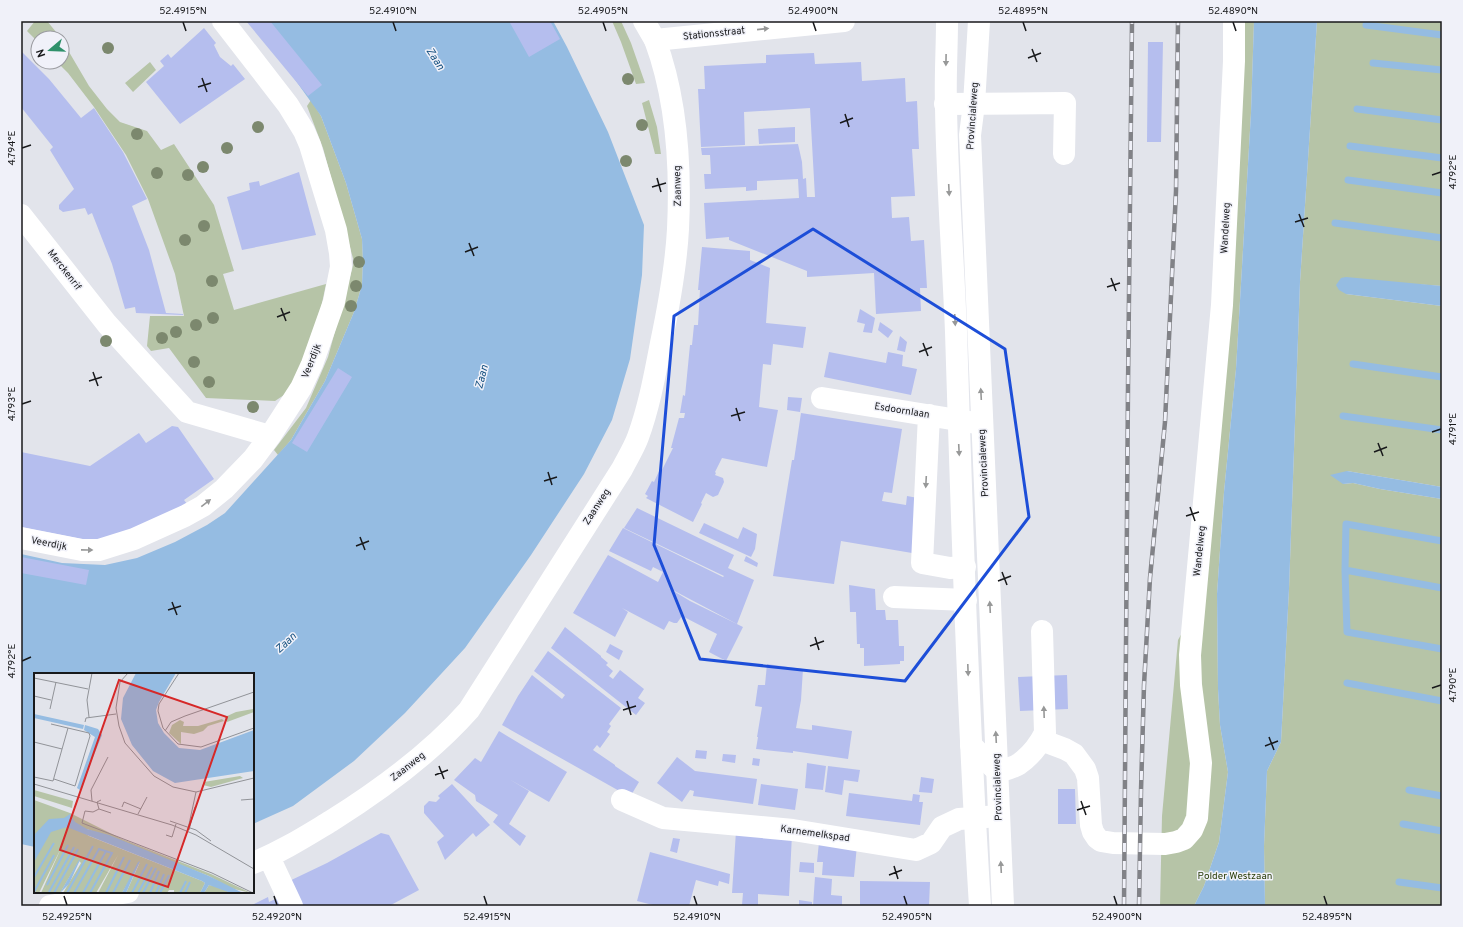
<svg xmlns="http://www.w3.org/2000/svg" width="1463" height="927" viewBox="0 0 1463 927" font-family="Overpass,sans-serif">
  <style>
    .green { fill: #b6c4a7 }
    .water { fill: #95bce2 }
    .lines { fill: none; stroke-linecap: round; stroke-linejoin: round }
    .stream { stroke: #95bce2; stroke-width: 7 }
    .building { fill: #b5beee }
    .minor { stroke: #fff; stroke-width: 22 }
    .major { stroke: #fff; stroke-width: 22 }
    .rail-casing { stroke: #818287; stroke-width: 4.5 }
    .rail { stroke: #f0f1f9; stroke-width: 3; stroke-dasharray: 9; stroke-linecap: butt }
    .tree { fill: #7c886e }
    .oneway { fill: #979898 }
    .marked { fill: none; stroke: #1d4ed8; stroke-width: 3; stroke-linejoin: round }
    .ticks { fill: none; stroke: #18191b; stroke-width: 1.5 }
    .labels { text-anchor: middle; dominant-baseline: central; stroke-width: 3; stroke-linejoin: round; paint-order: stroke }
    .street-label { font-size: 10px; fill: #18191b; stroke: #f0f1f9 }
    .park-label { font-size: 10px; fill: #283c08; stroke: #f0f1f9 }
    .water-label { font-size: 11px; font-style: italic; fill: #134f7f; stroke: #f0f1f9 }
    .inset-river { fill: none; stroke: #95bce2; stroke-width: 2 }
    .inset-road { fill: none; stroke: #919398; stroke-width: 1 }
    .view { fill: #d62828; fill-opacity: 0.15; stroke: #d62828; stroke-width: 2 }
    .inset-edge { fill: none; stroke: #18191b; stroke-width: 2 }
    .neatline { fill: none; stroke: #18191b; stroke-width: 1.5 }
    .ticks-label { font-size: 10px; text-anchor: middle; fill: #18191b }
  </style>
  <rect width="100%" height="100%" fill="#e2e4eb"/>
  <path class="green" d="M35,21H47L61,38H38V42L27,31Z
    M612,21H621L631,43L645,83L636,84L621,42Z
    M1242,21H1254L1251,113L1236,369L1224,492L1217,594L1218,689L1220,725L1228,772L1219,842L1204,886L1194,906H1160L1162,816L1178,640L1202,597Z
    M1317,21H1442V286L1414,284L1346,294L1442,306V487L1347,471L1343,484L1353,483L1380,489L1442,499V906H1265L1264,846L1267,771L1281,742L1289,589L1300,282Z
    M62,40L89,86L107,109L120,122L147,131L161,150L174,144L214,205L234,271L223,274L234,310L326,284L315,337L291,396L284,395L275,401L206,398L169,348L151,351L147,346L150,316H184L175,274L148,199L126,155L94,107L68,73L57,62H62Z
    M150,62L156,70L133,92L125,83Z
    M311,100L321,116L346,183L362,239L363,261L362,285L354,312L325,381L291,440L278,455L274,450L306,408L328,357L354,262L323,148L307,106Z
    M649,100L657,127L661,154H655L642,103Z"/>
  <path class="water" d="M248,21H553L567,47L608,132L644,225L642,275L630,359L612,420L584,474L531,555L465,648L405,713L354,761L293,806L253,824V674H35V847L21,844V554L62,563L105,565L137,558L175,542L207,525L225,513L291,440L325,381L354,312L362,285L363,261L362,239L346,183L321,116L286,67Z
    M1254,21H1317L1300,282L1289,589L1281,742L1267,771L1264,846L1265,906H1194L1204,886L1219,842L1228,772L1220,725L1218,689L1217,594L1224,492L1236,369L1251,113Z
    M1346,277L1442,286V306L1346,294L1339,290L1336,285L1341,278Z
    M1347,471L1442,487V499L1380,489L1353,483L1343,484L1330,475Z"/>
  <g class="lines">
    <path class="stream" d="M1366,25L1442,35
      M1373,63L1442,70
      M1357,109L1442,120
      M1350,146L1442,158
      M1348,180L1442,193
      M1335,223L1442,238
      M1353,364L1442,377
      M1343,416L1442,430
      M1442,541L1346,524L1345,570L1347,632L1442,649
      M1345,570L1442,588
      M1347,683L1442,701
      M1409,790L1442,796
      M1403,824L1442,831
      M1399,882L1442,888"/>
  </g>
  <path class="building" d="M246,21H270L322,85L308,96Z
    M509,21H550L560,39L529,57Z
    M204,28L216,43L214,45L220,57L231,66L233,64L245,79L180,124L146,82L164,66L160,61L168,54L171,58Z
    M1148,42H1163L1161,142H1147Z
    M21,51L49,79L81,118L94,108L123,152L147,199L132,206L149,250L166,313L183,314V315L136,313L135,307L125,309L112,264L92,213L88,215L85,208L63,212L59,209V205L74,189L50,150L53,147L21,107Z
    M814,53L815,64L861,62L862,81L905,78L906,102L917,101L919,149H912L915,196L891,197L892,218L909,217L911,241L924,240L927,288H920L921,311L876,314L874,273L807,277V271L729,240V237L706,239L704,203L799,198L798,179L757,181V190L746,191V187L705,189L704,174H711L710,155H702L701,148L798,144L802,162L803,179L806,178L807,197H815L810,108L744,112L745,145L701,147L698,89H705L704,66L766,63V55Z
    M795,127V142L759,144L758,129Z
    M299,172L316,235L242,250L227,197L250,190L249,183L259,181L260,186Z
    M702,247L750,251V260L770,268L766,323L806,327L803,348L773,344L771,365L763,364L759,407L778,410L767,467L722,458L715,472L716,473L715,475L723,478L724,482L718,495L713,497L706,493L701,503L702,504L693,522L646,498L648,496L645,494L652,481L654,482L660,469L662,470L673,448H671L679,418H684L685,413H680L683,395L685,396L690,345H692L694,325H698L700,290H698Z
    M860,309L875,318L872,333L863,332L865,324L857,322Z
    M880,322L893,331L888,338L878,330Z
    M900,336L907,342L905,352L897,350Z
    M829,352L886,363L888,352L903,355L902,366L917,369L911,395L824,377Z
    M338,368L352,377L307,452L292,443Z
    M788,397L802,398L800,412L787,410Z
    M801,413L902,429L892,493L884,492L882,501L906,505L907,496L918,498L912,553L841,541L834,584L773,576L792,460H794Z
    M172,426L178,427L214,479L184,500L188,505L102,543L21,527V452L90,466L139,433L146,443Z
    M637,508L734,555L728,568L754,580L737,624L667,587L690,601L743,627L726,661L709,652L717,634L682,616L677,623H674L669,621L664,630L622,608L628,612L615,637L573,613L608,555L658,582L663,572L653,567L651,571L609,551L623,528L723,577L724,576L624,528Z
    M704,523L738,539L743,527L757,534L755,549L751,557L699,533Z
    M746,556L758,563L757,567L744,561Z
    M21,557L89,570L86,585L21,573Z
    M849,585L875,589L876,610H885L886,620H898L899,646H904V661H900V664L864,666V648H860V644H857L856,612H850Z
    M565,627L601,656V657L608,663L606,665L613,671L609,676L613,679L620,670L644,689L638,698L645,703L636,715L551,648Z
    M610,644L623,651L619,660L606,652Z
    M548,651L621,708L609,724L611,726L607,732L610,734L600,748L597,745L593,750L615,765V766L639,782L630,797L502,725L518,696L532,675L562,699L565,695L534,671Z
    M767,664L803,669L801,700L796,728L812,730V725L852,731L848,759L793,751V753L756,749L758,737H757L762,707L755,706L758,685H765Z
    M1067,675L1068,709L1020,711L1018,677Z
    M499,731L567,772L549,802L509,779L529,791L509,824L526,836L520,846L493,822L498,815L476,801L475,795L454,780L475,758L481,762Z
    M696,750L707,751L706,759L695,758Z
    M723,754L736,755L735,763L722,761Z
    M677,757L695,771L757,779L753,804L693,796L694,791L690,790L682,802L657,783Z
    M753,758L760,759L759,766L752,765Z
    M807,763L826,766L823,790L805,788Z
    M828,766L860,770L858,782L844,780L842,795L825,792Z
    M921,777L934,779L932,793L919,792Z
    M452,784L490,825L476,837L473,833L445,860L437,842L444,836L424,813V806L429,801L436,802L440,798L438,796L439,795Z
    M761,784L798,789L795,810L758,805Z
    M1058,789H1075L1076,824H1058Z
    M849,793L912,801L913,794L920,795L919,802H923L920,825L846,816Z
    M736,831L792,834L789,896L758,894V906L742,905L743,893H732Z
    M381,833L389,835L419,890L389,906H294L283,884L327,863Z
    M673,838L680,839L677,853L670,851Z
    M819,842L857,845L854,877L822,875L823,862H817Z
    M650,852L730,874L729,884L719,881L718,886L696,880L689,906H657L637,901Z
    M800,862L814,863V873L799,872Z
    M815,877L832,879L831,895L842,896V906H813Z
    M860,881L930,882L929,906H860Z
    M284,895L289,906H250L268,897L269,902Z
    M799,900L812,902V906H799Z"/>
  <g class="lines">
    <path class="minor" d="M945,104L1065,103L1064,154
      M21,215L107,324L187,412L270,436
      M822,398L976,423
      M929,415L922,563L950,568L965,567
      M21,538L82,550H99L134,539L185,516L203,506L224,489L253,459L270,436L301,388L312,364L334,302L341,267L340,253L336,230L310,145L304,131L288,105L223,21
      M894,597L966,600
      M1041,740L1065,749L1074,754L1085,769L1088,778L1091,825L1093,832L1097,838L1101,841L1113,843L1165,844L1176,842L1184,839L1192,830L1197,818L1201,763L1191,685L1190,655L1222,305L1234,61V21
      M971,745L998,772C1004,770 1013,768 1019,764C1029,757 1039,745 1045,733L1042,631
      M622,800L663,818L793,830L916,850L931,843L942,827L959,819L999,816
      M269,857L292,906
      M253,863C281,852 306,836 331,821C382,789 430,754 469,710L622,469C627,459 634,448 638,437C649,407 655,374 661,343C669,305 676,267 678,229C681,166 677,99 655,40
      M50,906L128,892"/>
    <path class="major" d="M644,21L655,40L844,21
      M947,21C947,49 945,77 946,106C947,181 953,257 956,332C962,524 968,715 980,906
      M979,21L974,104L970,135L1003,906"/>
    <defs>
      <path id="rail" d="M1124,906L1128,387L1132,21
        M1139,906L1141,791L1144,685L1150,578L1165,422L1176,191L1178,21"/>
    </defs>
    <use href="#rail" class="rail-casing"/>
    <use href="#rail" class="rail"/>
  </g>
  <g class="tree">
    <circle cx="108" cy="48" r="6"/>
    <circle cx="628" cy="79" r="6"/>
    <circle cx="642" cy="125" r="6"/>
    <circle cx="258" cy="127" r="6"/>
    <circle cx="137" cy="134" r="6"/>
    <circle cx="227" cy="148" r="6"/>
    <circle cx="626" cy="161" r="6"/>
    <circle cx="203" cy="167" r="6"/>
    <circle cx="157" cy="173" r="6"/>
    <circle cx="188" cy="175" r="6"/>
    <circle cx="204" cy="226" r="6"/>
    <circle cx="185" cy="240" r="6"/>
    <circle cx="359" cy="262" r="6"/>
    <circle cx="212" cy="281" r="6"/>
    <circle cx="356" cy="286" r="6"/>
    <circle cx="351" cy="306" r="6"/>
    <circle cx="213" cy="318" r="6"/>
    <circle cx="196" cy="325" r="6"/>
    <circle cx="176" cy="332" r="6"/>
    <circle cx="162" cy="338" r="6"/>
    <circle cx="106" cy="341" r="6"/>
    <circle cx="194" cy="362" r="6"/>
    <circle cx="209" cy="382" r="6"/>
    <circle cx="253" cy="407" r="6"/>
  </g>
  <defs><path id="oneway-solid" d="M-6-.8H1V-3.2L6.5 0L1 3.2V.8H-6Z"/></defs>
  <g class="oneway">
    <use href="#oneway-solid" transform="translate(763 29) rotate(-6)"/>
    <use href="#oneway-solid" transform="translate(946 60) rotate(91)"/>
    <use href="#oneway-solid" transform="translate(949 190) rotate(87)"/>
    <use href="#oneway-solid" transform="translate(955 320) rotate(87)"/>
    <use href="#oneway-solid" transform="translate(981 394) rotate(-93)"/>
    <use href="#oneway-solid" transform="translate(959 450) rotate(87)"/>
    <use href="#oneway-solid" transform="translate(926 482) rotate(93)"/>
    <use href="#oneway-solid" transform="translate(206 503) rotate(-38)"/>
    <use href="#oneway-solid" transform="translate(87 550) rotate(1)"/>
    <use href="#oneway-solid" transform="translate(990 607) rotate(-93)"/>
    <use href="#oneway-solid" transform="translate(968 670) rotate(88)"/>
    <use href="#oneway-solid" transform="translate(1044 712) rotate(-92)"/>
    <use href="#oneway-solid" transform="translate(996 737) rotate(-93)"/>
    <use href="#oneway-solid" transform="translate(1001 867) rotate(-93)"/>
  </g>
  <path class="marked" d="M813,229L1005,349L1029,517L905,681L700,659L654,545L674,316Z"/>
  <path class="ticks" d="M183,22L186,31M393,22L396,31M603,22L606,31M813,22L816,31M1023,22L1026,31M1233,22L1236,31M1032,49L1037,62M1028,58L1041,53M202,78L207,92M198,87L211,83M845,114L849,127M840,123L853,118M22,148L31,145M1432,175L1441,172M657,178L661,192M652,187L666,183M1299,214L1304,227M1295,222L1308,218M469,243L474,256M465,252L478,247M1111,278L1116,291M1107,287L1120,283M281,308L286,321M277,317L290,312M923,343L928,356M919,352L932,347M93,372L98,386M89,381L102,377M22,404L31,401M736,408L740,421M731,416L745,412M1432,432L1441,429M1378,443L1383,456M1374,452L1387,447M548,472L552,485M544,481L557,477M1190,507L1195,521M1186,516L1199,512M360,537L365,550M356,546L369,541M1002,572L1007,585M998,581L1011,576M172,602L177,615M168,610L181,606M815,637L819,650M810,646L824,641M22,661L31,657M1432,688L1441,685M627,701L631,715M623,710L636,706M1269,737L1274,750M1265,746L1278,741M439,766L444,779M435,775L448,770M1081,801L1086,815M1077,810L1090,806M894,866L898,879M889,875L902,870M64,896L67,905M274,896L277,905M484,896L487,905M694,896L697,905M904,896L907,905M1114,896L1117,905M1324,896L1327,905"/>
  <g class="labels">
    <g class="street-label">
      <text transform="translate(714 34) rotate(-6)">Stationsstraat</text>
      <text transform="translate(973 116) rotate(-86)">Provincialeweg</text>
      <text transform="translate(678 186) rotate(-91)">Zaanweg</text>
      <text transform="translate(1226 228) rotate(-87)">Wandelweg</text>
      <text transform="translate(64 270) rotate(52)">Merckenrif</text>
      <text transform="translate(312 361) rotate(-68)">Veerdijk</text>
      <text transform="translate(902 411) rotate(9)">Esdoornlaan</text>
      <text transform="translate(984 463) rotate(-93)">Provincialeweg</text>
      <text transform="translate(597 507) rotate(-57)">Zaanweg</text>
      <text transform="translate(49 544) rotate(11)">Veerdijk</text>
      <text transform="translate(1200 551) rotate(-84)">Wandelweg</text>
      <text transform="translate(408 767) rotate(-38)">Zaanweg</text>
      <text transform="translate(998 787) rotate(-92)">Provincialeweg</text>
      <text transform="translate(815 834) rotate(8)">Karnemelkspad</text>
    </g>
    <g class="park-label">
      <text x="1235" y="876">Polder Westzaan</text>
    </g>
    <g class="water-label">
      <text transform="translate(435 59) rotate(57)">Zaan</text>
      <text transform="translate(482 377) rotate(-76)">Zaan</text>
      <text transform="translate(286 643) rotate(-43)">Zaan</text>
    </g>
  </g>
  <g transform="translate(34 673)">
    <rect width="220" height="220" fill="#e2e4eb"/>
    <path d="M220,29V39L193,49L191,44L202,39L219,36ZM188,46L190,48L174,53L169,58L160,61L147,59V71L135,60L138,52L146,47L150,49L149,53H164ZM206,103L209,105L177,114L169,112L170,109ZM0,117L39,128L38,135L0,123ZM0,127L36,140L88,166L177,201L217,220L196,215L175,203L53,156L52,161L55,163L168,208L171,210L166,220H140V217H135L133,220H92L106,189L88,220H64L84,182L62,220H29L47,190L45,188L26,220H7L28,173L5,220H0ZM175,212L185,214L197,220H170Z" fill="#b6c4a7"/>
    <path d="M102,0H142L125,29L122,37L124,50L130,60L145,75L166,77L220,57V98L141,110L119,98L98,72L87,46L89,25ZM0,41L50,52L49,56L0,45ZM51,52L64,56L68,62L46,117L43,115L61,64L50,57ZM36,141L41,149L53,156L75,162L175,203L209,220H197L175,212L170,220H166L171,210L168,208L33,154L17,159L0,189V162L15,146L30,145ZM46,187L35,211L26,220L45,187ZM106,188L92,220H88L104,189Z" fill="#95bce2"/>
    <path class="inset-river" d="M0,204L20,170M13,212L34,172M0,219L20,182M15,219L40,174M20,220L44,176M33,220L59,173M40,220L65,176L78,180L56,220M49,220L72,178M72,220L90,184M79,220L96,187M98,220L113,191M104,220L118,194M109,220L122,195M116,220L125,198M122,220L130,201M126,220L135,202M146,220L152,208M151,220L156,209"/>
    <path class="inset-road" d="M94,0L86,9L82,35L85,53L91,70L120,103L139,114L162,119M145,0L125,31L124,38L129,55L144,71L167,74L220,55M0,5L54,16M0,23L17,27M16,36L22,9M55,44L53,27L58,0M51,49L52,45L82,41M17,51L55,60L56,63L41,113L20,106M131,58L137,49L151,43L220,19M0,69L28,76M0,104L19,108L34,55M0,111L138,152L162,162L220,196M67,127L63,129L65,136L77,140M207,127L220,126M58,128L57,117L74,84M88,134L90,129L107,136M65,136L59,139L51,138L48,150L178,200L219,220M104,141L113,124M136,148L162,157L177,168M154,156L162,119L220,105M155,157L161,134M132,162L138,164L142,151"/>
    <path class="view" d="M85,7L193,44L134,214L26,177Z"/>
    <rect width="220" height="220" class="inset-edge"/>
  </g>
  <rect width="1463" height="927" fill="none" stroke="#f0f1f9" stroke-width="44"/>
  <g transform="translate(50 50) rotate(251)"><circle r="19" fill="#f0f1f9" stroke="#9a9ba0"/>
  <path d="M0-3L7 15L0 10L-7 15Z" fill="#2f916b"/>
  <text y="-6" font-size="11" font-weight="bold" text-anchor="middle" fill="#18191b">N</text>
  </g>
  <rect x="22" y="22" width="1419" height="883" class="neatline"/>
  <g class="ticks-label">
    <text x="183" y="14">52.4915°N</text>
    <text x="393" y="14">52.4910°N</text>
    <text x="603" y="14">52.4905°N</text>
    <text x="813" y="14">52.4900°N</text>
    <text x="1023" y="14">52.4895°N</text>
    <text x="1233" y="14">52.4890°N</text>
    <text transform="translate(11 148) rotate(-90)" y="4">4.794°E</text>
    <text transform="translate(1452 172) rotate(-90)" y="4">4.792°E</text>
    <text transform="translate(11 404) rotate(-90)" y="4">4.793°E</text>
    <text transform="translate(1452 429) rotate(-90)" y="4">4.791°E</text>
    <text transform="translate(11 661) rotate(-90)" y="4">4.792°E</text>
    <text transform="translate(1452 685) rotate(-90)" y="4">4.790°E</text>
    <text x="67" y="920">52.4925°N</text>
    <text x="277" y="920">52.4920°N</text>
    <text x="487" y="920">52.4915°N</text>
    <text x="697" y="920">52.4910°N</text>
    <text x="907" y="920">52.4905°N</text>
    <text x="1117" y="920">52.4900°N</text>
    <text x="1327" y="920">52.4895°N</text>
  </g>
</svg>
